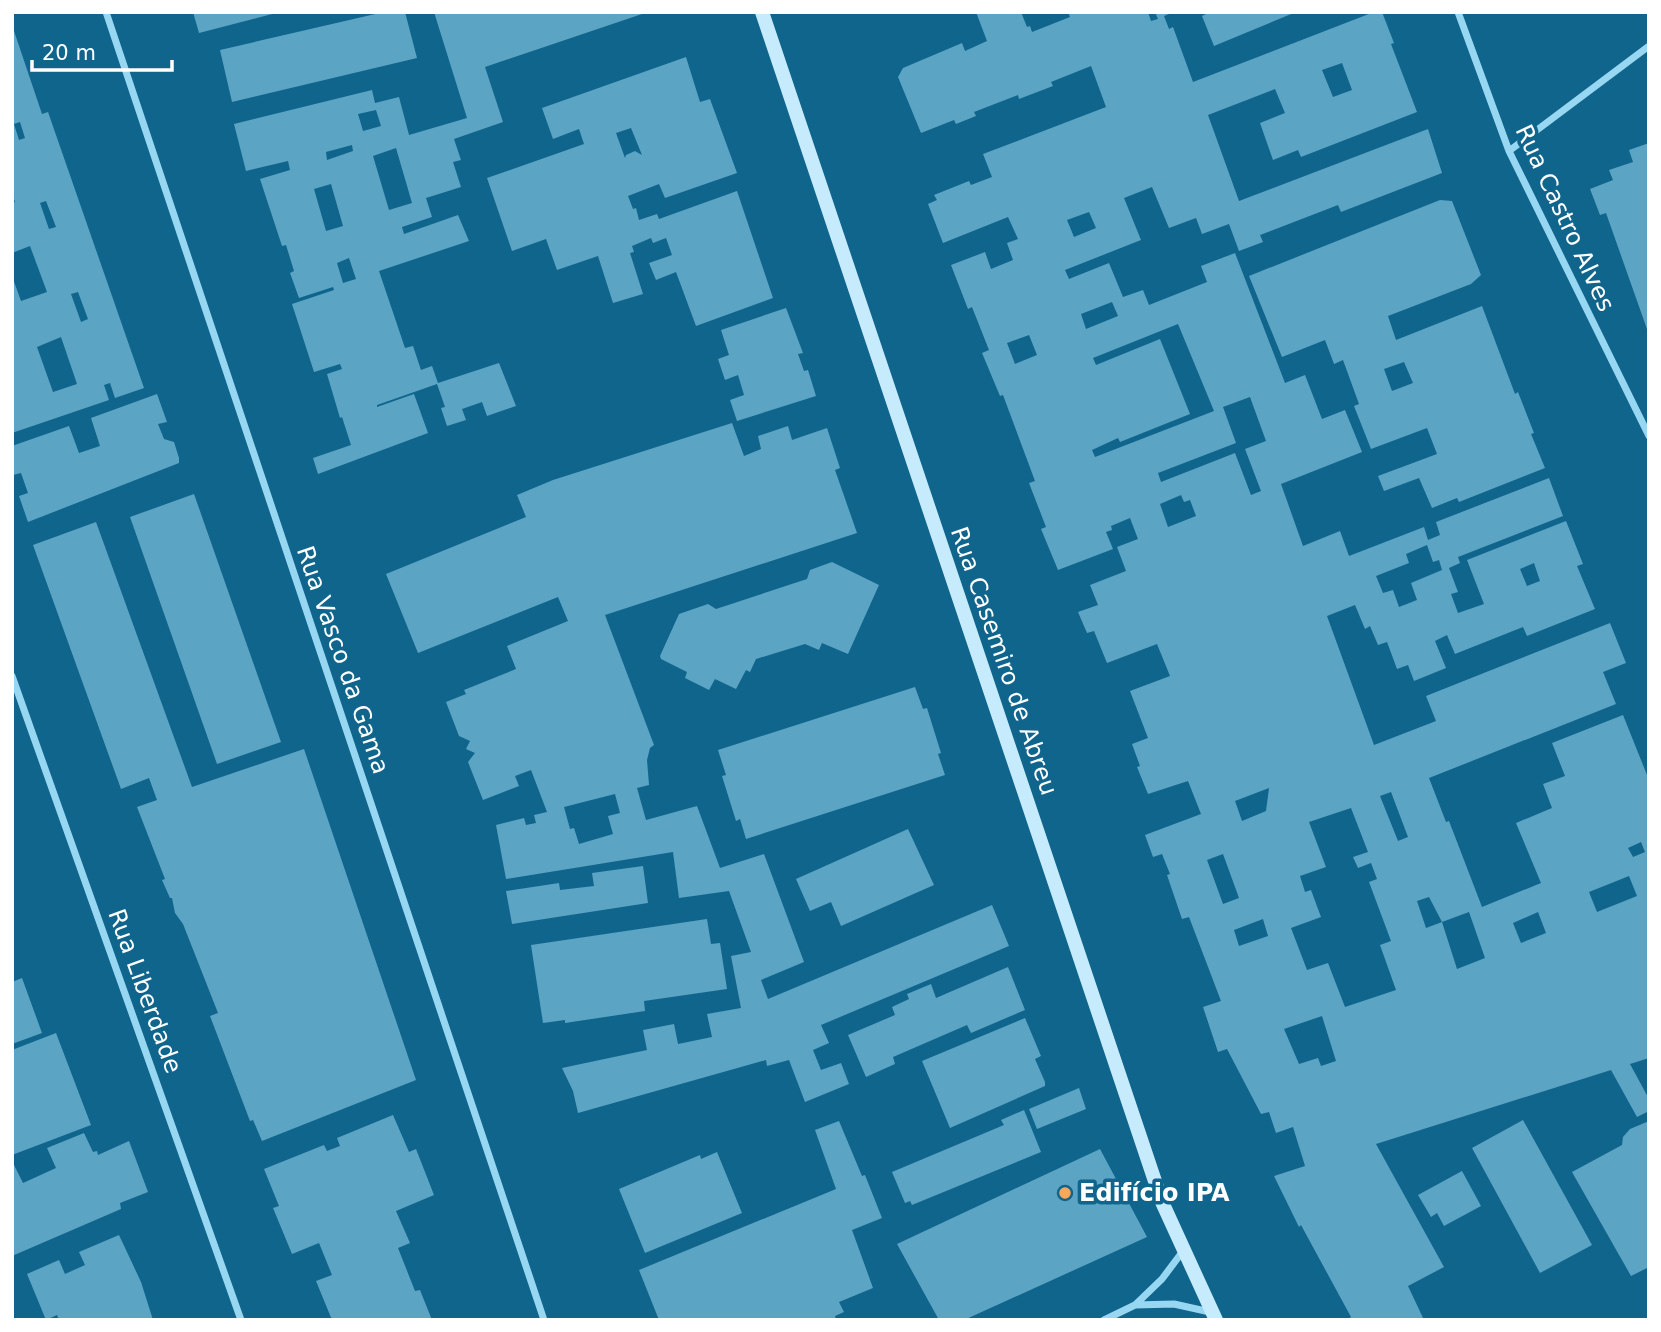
<svg xmlns="http://www.w3.org/2000/svg" width="1661" height="1332" viewBox="0 0 1661 1332" font-family="'DejaVu Sans',sans-serif">
  <style>
    .building { fill: #5ca4c4; fill-rule: evenodd }
    .lines { fill: none; stroke-linecap: round; stroke-linejoin: round }
    .street { stroke: #97d7f2; stroke-width: 7 }
    .secondary { stroke: #c6ebfc; stroke-width: 14 }
    .poi-dot { fill: #ffa759; stroke: #10658d; stroke-width: 2.5 }
    .labels { text-anchor: middle; dominant-baseline: central; stroke-width: 7; stroke-linejoin: round; paint-order: stroke }
    .street-label { font-size: 24px; fill: #fff; stroke: #10658d }
    .poi-label { font-size: 24px; font-weight: bold; fill: #fff; stroke: #10658d; text-anchor: start }
  </style>
  <rect width="100%" height="100%" fill="#10658d"/>
  <path class="building" d="M193,12H275L276,13L199,33Z
    M384,12H405L417,58L232,102L220,50Z
    M434,12L645,13L485,67L503,122L454,139L461,160L453,162L461,187L426,198L432,217L402,227L404,234L458,215L469,241L379,271L405,348L413,346L421,370L432,366L438,383L499,363L516,406L487,416L482,402L462,409L466,420L447,426L441,408L445,407L437,384L377,405V407L414,394L428,433L318,474L313,458L351,445L342,417L340,418L327,374L342,369L340,364L314,372L292,304L334,290L333,287L299,298L290,273L294,271L286,245L282,246L260,179L290,170L288,161L246,171L234,124L372,90L375,103L399,97L409,135L467,118ZM376,110L381,126L363,131L358,114ZM352,145L353,151L327,160L326,152ZM396,148L412,203L389,210L373,156ZM331,184L343,226L326,231L314,189ZM349,258L356,279L343,283L337,263Z
    M976,12H1021L1027,27L1030,26L1032,32L1070,17L1068,12H1148L1151,21L1158,19L1155,12H1174L1164,16L1169,29L1173,27L1193,82L1374,12H1382L1394,43L1391,44L1417,112L1301,157L1298,150L1273,160L1260,123L1285,113L1275,89L1208,115L1239,201L1428,129L1442,173L1341,212L1338,205L1260,235L1263,242L1239,251L1229,224L1202,234L1196,218L1169,228L1152,187L1124,198L1141,240L1065,270L1069,279L1109,263L1123,297L1143,290L1149,305L1207,282L1201,266L1235,253L1285,383L1305,375L1322,419L1345,410L1362,452L1281,484L1303,546L1340,531L1349,556L1424,527L1428,540L1440,535L1436,522L1549,478L1563,516L1458,557L1460,563L1449,568L1458,592L1451,594L1458,613L1484,604L1467,560L1566,521L1583,564L1577,566L1595,609L1527,636L1523,627L1455,654L1447,635L1435,641L1446,668L1414,681L1408,665L1397,669L1387,642L1378,645L1370,626L1365,629L1355,605L1327,616L1374,745L1436,721L1426,696L1610,623L1626,663L1603,672L1616,704L1429,778L1446,822L1449,821L1482,907L1541,883L1516,823L1552,808L1543,784L1565,776L1552,743L1623,715L1649,780V1058L1630,1064L1649,1099V1111L1637,1117L1611,1070L1376,1144L1444,1267L1408,1286L1424,1320H1347L1351,1317L1301,1225L1299,1227L1274,1176L1305,1166L1293,1127L1276,1133L1269,1112L1261,1114L1227,1049L1218,1052L1203,1007L1221,1001L1189,917L1182,919L1167,875L1170,874L1162,854L1153,857L1145,835L1201,814L1188,781L1148,794L1137,767L1140,766L1132,744L1148,738L1130,691L1170,676L1157,644L1107,663L1094,631L1087,633L1078,612L1098,605L1090,585L1126,571L1117,547L1138,539L1130,518L1111,526L1112,530L1106,532L1113,549L1058,570L1041,529L1046,527L1029,483L1035,481L1003,395L1000,396L982,353L989,350L972,307L968,309L951,265L985,252L991,269L1013,260L1007,243L1018,239L1008,217L943,243L928,204L937,200L934,195L969,181L971,185L992,177L983,154L1106,107L1091,66L1051,82L1053,86L1019,99L1018,95L974,112L976,116L956,124L954,120L921,133L898,77L903,68L962,43L965,51L987,41ZM1342,63L1352,90L1333,97L1322,70ZM1089,212L1096,228L1074,237L1067,220ZM1112,302L1118,316L1086,329L1081,314ZM1178,324L1214,411L1095,457L1092,450L1118,438L1120,442L1190,414L1160,339L1096,365L1093,358ZM1029,335L1037,355L1015,364L1007,343ZM1250,397L1266,441L1245,449L1261,491L1251,495L1235,453L1161,482L1158,473L1236,443L1223,407ZM1181,495L1184,502L1190,500L1196,516L1168,527L1160,504ZM1427,545L1433,562L1439,560L1442,570L1411,583L1417,600L1399,607L1393,590L1383,593L1376,576L1409,563L1406,554ZM1534,563L1540,581L1527,586L1520,569ZM1269,788L1266,811L1242,821L1235,801ZM1391,792L1408,837L1398,841L1380,796ZM1351,808L1368,852L1353,857L1358,868L1371,863L1377,879L1369,882L1391,941L1380,945L1396,990L1345,1007L1328,963L1307,970L1291,928L1321,917L1311,890L1305,892L1300,876L1326,867L1309,822ZM1641,842L1645,852L1633,857L1628,848ZM1223,854L1239,898L1223,904L1207,860ZM1629,876L1637,896L1597,912L1589,892ZM1429,897L1442,922L1469,912L1485,958L1457,969L1442,922L1426,928L1417,901ZM1538,912L1546,933L1521,943L1513,923ZM1263,919L1268,936L1239,946L1234,930ZM1322,1016L1336,1061L1321,1066L1318,1058L1299,1064L1284,1029Z
    M1210,12H1296L1214,46L1202,16Z
    M13,28L42,114L48,112L144,388L115,398L110,383L104,385L109,400L12,433V276L21,301L47,292L30,246L12,253V203L15,202L12,194ZM20,122L25,138L19,140L14,124ZM46,201L56,227L49,229L40,203ZM78,292L88,319L81,322L71,294ZM61,337L77,384L53,392L37,347Z
    M686,57L700,102L710,99L737,173L665,198L659,184L628,196L633,209L636,208L639,220L657,214L659,219L737,191L773,298L696,326L676,272L656,280L649,263L672,255L666,238L653,243L651,238L632,246L634,252L630,253L643,294L613,303L598,256L557,270L546,239L512,251L487,178L584,144L579,129L553,139L542,108ZM631,128L642,155L635,151L626,155L625,158L616,133Z
    M1649,143V332H1648L1606,213L1600,215L1590,189L1613,180L1609,170L1633,162L1629,150Z
    M1440,200L1452,201L1481,275L1471,284L1388,316L1396,340L1482,306L1515,394L1518,392L1534,433L1531,434L1545,468L1459,502L1457,498L1432,508L1419,478L1384,491L1378,476L1437,454L1427,428L1371,449L1354,406L1359,404L1343,360L1334,364L1325,340L1282,357L1249,276ZM1404,362L1413,383L1392,391L1384,369Z
    M786,308L803,353L798,354L804,371L808,370L816,396L737,421L730,400L744,395L738,375L725,380L718,359L729,355L721,330Z
    M157,394L167,422L158,424L164,439L174,442L179,458V463L28,522L19,496L28,493L21,473L13,475L12,473V446L69,426L79,453L100,446L91,418Z
    M732,423L744,456L761,449L758,436L788,426L792,440L827,428L840,468L835,470L857,533L605,615L654,745L650,748L647,760L649,785L637,788L646,820L697,806L720,868L764,854L804,962L761,980L768,999L992,905L1009,946L821,1025L829,1043L813,1050L821,1070L841,1063L849,1084L805,1102L789,1060L767,1066L766,1060L578,1113L573,1091L562,1068L647,1050L643,1030L674,1024L678,1044L712,1037L707,1014L741,1008L731,956L751,952L729,891L679,898L673,852L506,879L496,825L524,818L526,825L536,823L534,815L547,812L531,770L515,776L519,786L483,800L468,762L475,753L466,749L470,741L459,736L446,702L466,694L464,690L516,669L507,646L568,621L558,597L418,653L386,574L526,517L517,495L553,480ZM615,794L620,813L608,816L613,834L579,844L574,828L570,829L564,807Z
    M194,494L281,742L217,764L130,517Z
    M96,522L192,787L304,749L416,1080L262,1141L253,1120L250,1121L210,1016L218,1013L183,924L175,913L172,898H170L162,880L165,879L137,807L157,800L149,778L121,789L33,545Z
    M832,562L879,585L848,654L822,643L819,650L805,644L756,659L750,672L746,670L736,689L715,679L709,690L685,678L687,672L661,659L660,656L679,614L708,604L716,609L807,579L810,570Z
    M915,687L923,709L927,708L941,753L938,754L945,775L746,839L740,819L736,821L722,776L726,775L718,750Z
    M908,829L934,885L841,926L831,902L810,911L796,879Z
    M643,866L648,903L512,924L506,891L559,883L560,890L594,886L592,873Z
    M707,919L711,944L720,943L727,989L644,1001L645,1011L565,1023V1020L543,1023L531,945Z
    M1008,967L1025,1010L971,1033L967,1025L893,1057L895,1064L866,1077L848,1035L895,1015L892,1007L909,999L907,994L931,984L936,998Z
    M22,978L42,1033L12,1044V982Z
    M1025,1018L1041,1056L1035,1059L1045,1082V1086L950,1128L922,1061Z
    M56,1033L91,1125L12,1155V1050Z
    M1079,1088L1086,1109L1037,1129L1029,1109Z
    M1024,1110L1041,1152L912,1205L910,1201L905,1203L892,1172L1004,1125L1001,1120Z
    M393,1115L409,1152L416,1149L434,1195L396,1211L410,1243L398,1248L415,1291L420,1290L432,1320H332L316,1281L332,1275L319,1243L292,1254L273,1208L279,1206L264,1169L324,1145L327,1151L340,1146L337,1138Z
    M1523,1120L1592,1245L1540,1273L1472,1148Z
    M839,1121L862,1176L865,1175L882,1218L852,1230L873,1288L839,1302L844,1312L835,1316L836,1320H659L639,1270L836,1189L815,1130Z
    M1649,1121V1267L1631,1276L1572,1172L1622,1145L1623,1137L1630,1129Z
    M84,1133L93,1152L97,1151L98,1155L129,1141L148,1192L120,1203L121,1209L12,1256V1161L23,1183L56,1168L47,1148Z
    M1100,1149L1147,1237L964,1320H939L897,1244Z
    M717,1152L742,1213L645,1253L619,1189L700,1155L701,1159Z
    M1462,1171L1481,1206L1444,1226L1437,1213L1431,1217L1418,1195Z
    M119,1235L141,1282L153,1320H59L57,1315L46,1320L27,1274L59,1260L65,1274L85,1265L79,1252Z"/>
  <g class="lines">
    <path class="street" d="M106,12L544,1320
      M1458,12L1509,151L1649,436
      M1509,151L1649,46
      M12,676L241,1320
      M1135,1305L1174,1304L1210,1312
      M1104,1320L1135,1305L1162,1279L1183,1251"/>
    <path class="secondary" d="M762,12L1162,1202L1216,1320"/>
  </g>
  <circle class="poi-dot" cx="1065" cy="1193" r="7"/>
  <g class="labels">
    <g class="street-label">
      <text transform="translate(1565 218) rotate(65)">Rua Castro Alves</text>
      <text transform="translate(343 660) rotate(71)">Rua Vasco da Gama</text>
      <text transform="translate(1004 661) rotate(71)">Rua Casemiro de Abreu</text>
      <text transform="translate(145 991) rotate(70)">Rua Liberdade</text>
    </g>
    <g class="poi-label">
      <text x="1079" y="1193">Edifício IPA</text>
    </g>
  </g>
  <rect width="1661" height="1332" fill="none" stroke="#ffffff" stroke-width="28"/>
  <path d="M32 60v10h140v-10" fill="none" stroke="#ffffff" stroke-width="3.5"/>
  <text x="42" y="60" font-size="21" fill="#ffffff" stroke="#10658d" stroke-width="5" paint-order="stroke">20 m</text>
</svg>
